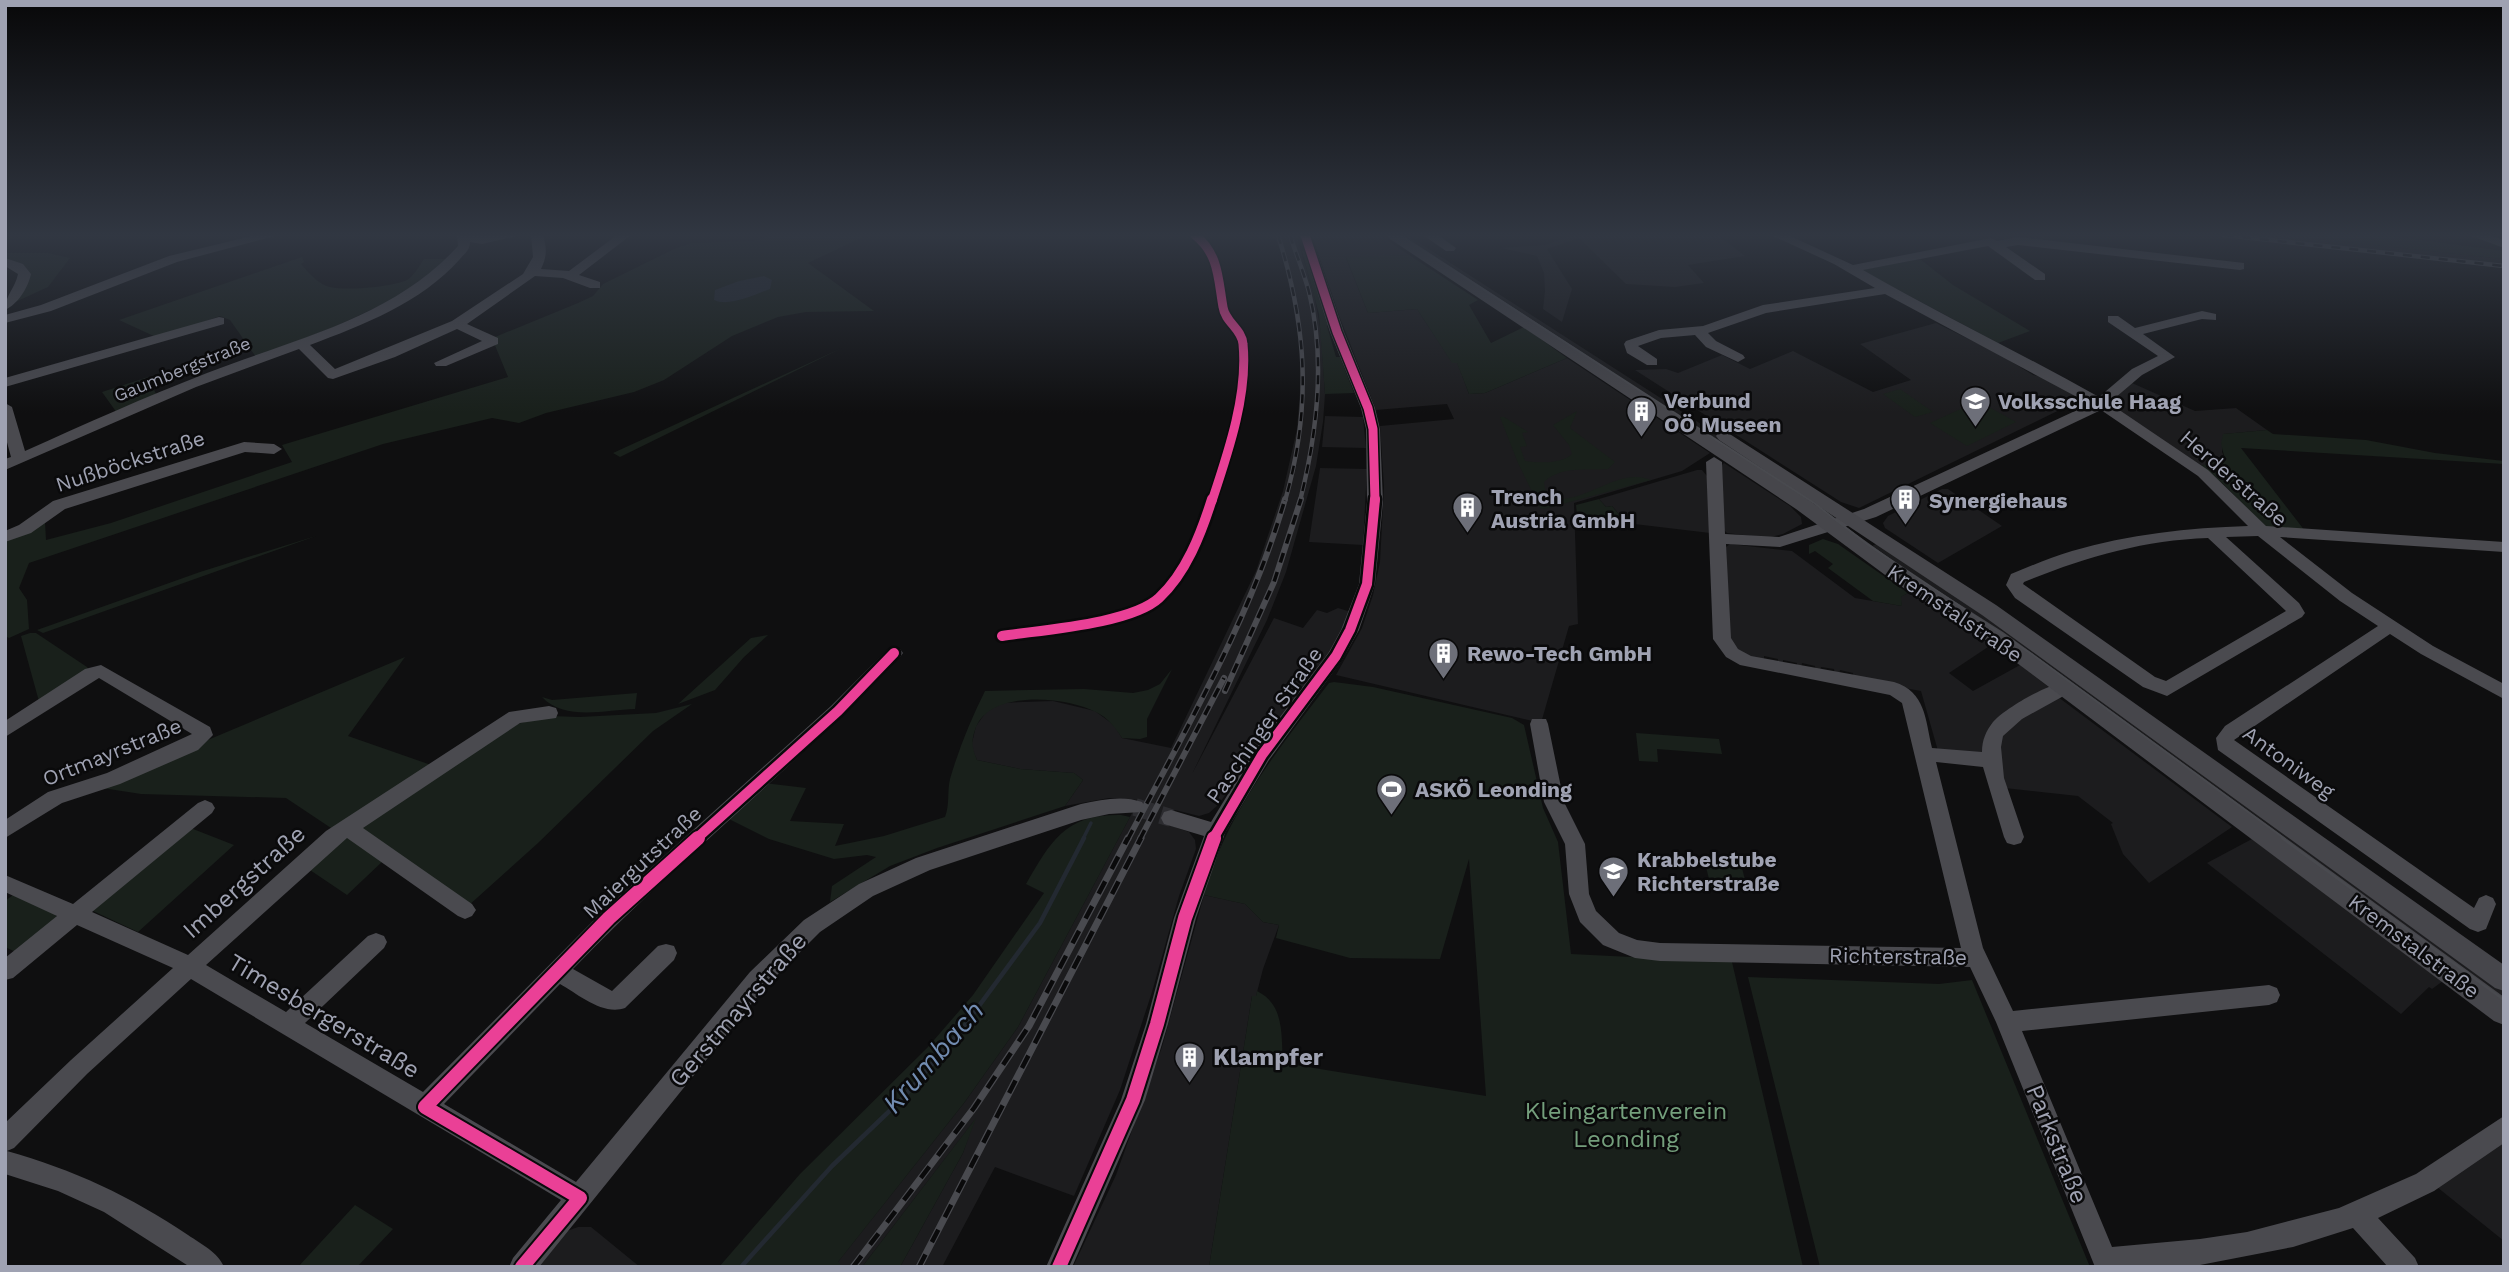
<svg xmlns="http://www.w3.org/2000/svg" width="2509" height="1272" viewBox="0 0 2509 1272" font-family="'Work Sans',sans-serif">
  <style>
    .built { fill: #1c1c1e }
    .green { fill: #19201b }
    .water { fill: #232931 }
    .lines { fill: none; stroke-linecap: round; stroke-linejoin: round }
    .stream-far1 { stroke: #232931; stroke-width: 3.5 }
    .stream { stroke: #232931; stroke-width: 4.5 }
    .minor-tunnel { stroke: #2c2c30; stroke-width: 18; stroke-dasharray: 18 9; stroke-linecap: butt }
    .minor { fill: #4a4a4f; fill-rule: evenodd }
    .major { fill: #46464b; fill-rule: evenodd }
    .tram-far1 { stroke: #494a4f; stroke-width: 2 }
    .tram { stroke: #494a4f; stroke-width: 2.5 }
    .rail-far2-casing { stroke: #494a4f; stroke-width: 4.5 }
    .rail-far1-casing { stroke: #494a4f; stroke-width: 6 }
    .rail-casing { stroke: #494a4f; stroke-width: 7 }
    .rail-far2 { stroke: #0a0a0b; stroke-width: 2.5; stroke-dasharray: 9; stroke-linecap: butt }
    .rail-far1 { stroke: #0a0a0b; stroke-width: 3.5; stroke-dasharray: 10; stroke-linecap: butt }
    .rail { stroke: #0a0a0b; stroke-width: 4.5; stroke-dasharray: 14; stroke-linecap: butt }
    .cycleway-far2-casing { stroke: #0a0a0b; stroke-width: 12 }
    .cycleway-far1-casing { stroke: #0a0a0b; stroke-width: 15 }
    .cycleway-casing { stroke: #0a0a0b; stroke-width: 18 }
    .cycleway-far2 { stroke: #ea4096; stroke-width: 9 }
    .cycleway-far1 { stroke: #ea4096; stroke-width: 10 }
    .cycleway { stroke: #ea4096; stroke-width: 14 }
    .labels { text-anchor: middle; dominant-baseline: central; stroke-width: 5; stroke-linejoin: round; paint-order: stroke }
    .far-street-label { font-size: 18px; fill: #9fa2b2; stroke: #0a0a0b }
    .poi-label { font-size: 21px; font-weight: bold; fill: #9fa2b2; stroke: #0a0a0b; text-anchor: start }
    .street-label { font-size: 21px; fill: #9fa2b2; stroke: #0a0a0b }
    .near-street-label { font-size: 24px; fill: #9fa2b2; stroke: #0a0a0b }
    .near-poi-label { font-size: 24px; font-weight: bold; fill: #9fa2b2; stroke: #0a0a0b; text-anchor: start }
    .near-park-label { font-size: 24px; fill: #749f7c; stroke: #0a0a0b }
    .near-water-label { font-size: 28px; font-style: italic; fill: #728cb1; stroke: #0a0a0b }
  </style>
  <rect width="100%" height="100%" fill="#0f0f10"/>
  <path class="built" d="M1273,235H1296L1314,294L1321,333L1325,394L1323,422L1316,466L1286,572L1267,620L1192,774L1274,618L1303,628L1317,610L1327,613L1338,608L1351,612L1331,651L1218,805L1209,813L1199,816L1175,810L1167,824L1189,832L1195,840L1196,849L1179,896L1152,992L1120,1090L1074,1196L995,1167L942,1267H900L963,1153L974,1121L862,1267H843L837,1263L964,1103L1018,1027L1139,800L1109,798L1065,806L1083,780L1074,773L1020,769L977,760L971,747L976,726L986,712L999,703L1053,701L1095,711L1114,725L1122,738L1171,748L1256,571L1283,491L1297,429L1300,392V350L1292,298L1283,255Z
    M1312,235H1380L1409,255L1346,258L1368,313L1417,309L1452,362H1457L1469,394L1485,393L1567,358L1710,453L1682,471L1574,503L1578,624L1569,626L1541,723L1336,675L1362,628L1373,595L1380,562L1384,487L1380,426L1454,419L1447,404L1376,410L1340,318Z
    M1395,235H1407L1821,501L1812,505Z
    M1573,235H1718L1745,256L1688,265L1704,283L1675,287L1626,284L1579,238L1547,249L1572,289L1562,322L1543,309L1545,291L1544,273L1537,256L1501,248L1545,245Z
    M2209,235H2281L2504,259V268Z
    M1936,323L1999,354L2033,375L2042,377L2082,399L1859,508L1841,502L1635,370L1666,369L1678,373L1722,355L1750,369L1793,351L1873,392L1911,380L1860,344Z
    M2132,383L2195,411L2236,408L2267,430L2224,434L2222,452L2225,459L2222,462L2200,466L2110,406L2108,401Z
    M1325,416L1363,417L1366,448L1322,447Z
    M1724,463L1790,506L1801,517L1802,524L1783,534L1767,538L1727,533L1724,530L1720,467Z
    M1320,468L1367,469L1363,545L1309,542Z
    M1697,470H1702L1707,476L1710,533L1626,523L1612,506L1606,507L1599,499Z
    M1942,489H1948L2002,526L1938,563L1885,528L1883,523L1888,516Z
    M1880,542L1926,573L2504,987V1005L1866,549Z
    M1730,544L1792,551L1855,598L1902,606L1900,597L1908,593L1954,619L1991,645L1949,673L1973,691L2020,665L2050,688L1981,754L1938,751L1921,691L1854,679L1853,673L1840,670L1839,676L1835,675L1834,669L1821,667L1820,672L1816,671L1815,666L1802,663L1801,669L1797,668V663L1783,660V666L1778,665V659L1764,656V662L1747,658L1728,641L1726,547Z
    M2058,697L2232,827L2149,883L2123,854L2111,824L2113,823L2078,796L2005,788L1998,755L2003,729Z
    M2252,839L2443,981L2432,989L2429,987L2401,1014L2207,863Z
    M1204,895L1245,904L1263,922L1279,925L1263,969L1256,996H1252L1209,1267H1073L1116,1175L1162,1047Z
    M2504,1139V1241L2437,1187Z
    M578,1227H591L640,1267H537L567,1231Z"/>
  <path class="green" d="M773,235H867L808,263L874,311L806,312L778,317L732,336L664,380L634,392L546,413L519,423L492,418L383,444L29,563L19,588L27,600L29,629L9,638L5,636V541L45,522L46,540L111,523L292,462L282,445L508,377L494,343L495,337L578,303L593,296L603,284L674,249L691,243L753,241Z
    M2281,235L2390,236L2504,251V259Z
    M1302,251L1307,252L1330,325L1327,326L1336,357H1340L1354,393L1325,394L1319,314Z
    M5,253H48L70,258L48,287L11,304L27,281L5,260Z
    M1409,255L1478,300L1469,305L1491,343L1524,327L1567,358L1485,393L1469,394L1457,363H1452L1417,309L1368,313L1346,257Z
    M302,257L304,262L301,264C308,272 319,285 330,287C347,291 391,287 407,280C413,277 420,265 424,259H451L420,287L334,327L256,357L230,320L220,316L158,338L119,320Z
    M1920,259L1953,285L2030,331L1998,343L1861,270Z
    M842,348L620,457L613,453Z
    M148,377L157,396L117,413L102,392Z
    M1900,389L1933,412L1915,417L1883,394Z
    M1978,401L2016,422L1967,446L1930,423Z
    M1577,411L1570,428L1615,462L1608,469C1588,470 1560,466 1544,482L1545,489L1552,498C1585,505 1618,466 1651,480L1544,509L1540,508L1518,463L1500,417H1504L1528,432L1522,433L1527,446L1520,447L1525,461C1540,463 1561,464 1572,454L1569,445L1553,425Z
    M2267,430L2273,434L2366,440L2435,453L2504,461V464L2241,448L2305,531L2267,528L2223,484L2200,466L2225,459L2221,444L2223,434Z
    M1599,499L1606,507L1612,506L1626,523L1577,515L1576,505Z
    M316,536L43,633L37,630L200,572Z
    M1823,539L1838,544L1908,593L1901,597L1902,606L1873,601L1828,568L1833,564L1815,551L1809,554V545Z
    M30,633H36L87,667L90,672L40,705L21,636Z
    M768,635L744,657L715,690L678,704L751,638Z
    M405,657L348,736L434,766L334,830L286,798L141,794L96,787Z
    M1172,669L1147,719V737L1140,739L1122,738C1115,727 1108,718 1096,712C1065,696 988,689 975,730C971,742 972,748 977,760L1020,769L1074,773L1083,780L1065,806L937,848L890,866L830,902L832,886L876,857L867,855L834,859L769,839L727,818L764,783L806,788L790,821L844,824L835,846L884,836L945,817C950,804 947,792 950,779C959,748 971,719 985,691L1084,689L1133,693L1148,690L1160,684Z
    M1334,682L1373,687L1512,718L1524,725L1543,808L1558,842L1571,954L1732,962L1803,1267H1209L1252,996H1256L1257,991C1285,1005 1281,1035 1283,1063L1486,1096L1469,859L1440,959L1350,958L1276,938L1279,925L1263,922L1245,904L1204,895C1225,815 1279,748 1329,683Z
    M637,693L635,709C605,710 564,721 542,697L552,700Z
    M692,704L653,731L538,843L468,906L359,826L505,727L549,716L580,717L656,713Z
    M1636,733L1719,739L1722,754L1657,749L1658,762L1639,761Z
    M1121,815L1130,817L1018,1027L964,1103L838,1262L843,1267H719L800,1174L928,1047L973,995L1044,893L1026,884C1051,841 1065,814 1121,815Z
    M188,827L234,845L138,932L93,911L94,907Z
    M344,835L384,860L347,895L307,868Z
    M1705,863L1741,864L1747,888L1711,887Z
    M13,895L55,914L57,918L20,954L5,947V901Z
    M1748,977L1939,984L1972,980L2090,1267H1820Z
    M976,1118L963,1153L900,1267H862Z
    M355,1205L393,1229L357,1267H298Z"/>
  <path class="water" d="M764,276L772,280L770,289C754,295 729,307 714,300L715,290L739,281Z"/>
  <g class="lines">
    <path class="stream-far1" d="M1083,839L1091,823"/>
    <path class="stream" d="M741,1267L832,1166L901,1100L959,1033L1040,923L1084,838"/>
    <path class="minor-tunnel" d="M1135,807L1171,818"/>
    <path class="minor" d="M256,235H279L177,262L51,311L5,323V315L41,305L169,256Z
      M457,235H521L482,244L470,242C470,250 465,253 460,259C421,303 363,325 310,345L335,369L452,321L523,274L533,257L531,235H543C547,248 547,257 541,269L569,271L617,235H631L579,275L600,282V288H590L563,278L535,276L467,324L498,338V344L446,366H436L434,363L482,341L457,329L395,357L333,379L328,378L299,349L196,387L5,470V459L11,457L5,435V403L12,407L25,451C85,424 145,397 207,373C294,339 393,318 458,246Z
      M1299,235H1311L1344,332L1375,408L1380,429L1383,502L1375,584L1359,630L1342,660L1269,760L1225,833L1196,918L1168,1024L1145,1100L1072,1267H1046L1121,1100L1146,1024L1174,918L1204,836L1164,824L1161,818L1164,812L1171,810L1211,822L1255,750L1329,652L1341,630L1359,584L1367,502L1366,429L1361,408L1330,332Z
      M1423,235H1438L1456,248L1454,251H1446Z
      M1771,235H1788L1853,265L1991,238L1997,241L2018,237L2244,263V269L2240,270L2018,245L2006,247L2045,274V280H2035L1988,246L1863,270C1941,315 2021,353 2099,397L2132,369L2158,356L2108,322V316H2118L2135,328L2202,311L2216,314V320L2202,319L2143,334L2175,357L2142,375L2109,403L2208,470L2266,526L2504,542V552L2280,537L2352,593L2433,646L2504,684V699L2421,654L2390,634L2234,740L2474,908L2479,898L2486,895L2493,898L2496,904L2486,929L2478,932L2470,929L2218,750L2216,738L2225,726L2378,626L2340,601L2258,536L2226,537L2299,603L2305,613L2302,617L2167,696L2143,687L2015,598L2006,585L2011,574C2031,566 2051,557 2072,551C2129,534 2188,528 2248,526L2198,476L2101,410L1876,517L1780,547L1726,544L1731,638L1738,649L1751,656L1894,682C1926,692 1925,719 1932,748L1982,752C1982,740 1986,731 1993,722C2004,709 2054,679 2069,683L2072,688L2069,693L2022,719L2003,736L2001,747L2004,778L2024,837L2021,843L2014,845L2007,843L2004,837L1983,767L1936,762L1983,948L2013,1011L2269,985L2277,988L2280,995L2277,1002L2269,1005L2022,1031L2112,1247L2200,1239L2247,1232L2339,1208L2416,1174L2504,1116V1143L2434,1191L2378,1218L2415,1258L2419,1267H2388L2353,1228L2293,1247L2200,1265L2095,1267L1996,1022L1970,967L1660,961L1635,958L1603,945L1580,922L1569,894L1565,844L1544,802L1530,724L1532,719H1546L1548,724L1564,802L1585,844L1589,894L1596,911L1619,933L1637,940L1660,943L1961,948L1902,703L1890,695L1740,665L1726,657L1713,639L1706,462L1714,457L1722,462L1725,534L1779,537L1864,509L2090,404L1885,294L1766,313L1708,333L1716,341L1743,355L1745,358L1738,362L1706,347L1695,335L1661,338L1638,346L1657,359V365H1647L1627,353L1624,344L1626,341L1659,330L1703,326L1763,305L1875,288L1834,264ZM2208,538L2286,611L2166,681L2155,677L2023,584L2024,582C2083,558 2143,540 2208,538Z
      M2469,235H2489L2504,240V248Z
      M5,258L23,264L31,274C28,288 18,304 5,310C5,295 15,289 18,274L5,266Z
      M219,317L224,318V324L5,387V378Z
      M244,442L274,444L282,449L274,454L245,452L65,509L31,533L5,542V531L19,525L53,501Z
      M894,647L900,649L903,653L900,657C796,766 678,860 573,969L612,991L658,946L666,944L674,946L677,953L674,960L625,1008C603,1016 578,994 560,984L444,1104L576,1182L750,972L804,920L859,884L916,858L1081,804C1101,800 1122,795 1142,802L1145,807L1142,812L1109,814L1081,820L930,870L873,896L820,932L766,986L539,1267H509L513,1258L561,1200L191,979L87,1074L14,1148L7,1151C72,1169 132,1197 188,1235C201,1244 218,1252 224,1267H190L104,1212L58,1191L5,1174V1123L71,1060L173,968L77,925L13,978L5,980V958L57,916L5,892V875L73,904L198,803L205,800L212,803L215,808L212,813L92,912L188,955L326,831L509,712L549,706L556,708L558,713L556,718L520,723L363,828L472,904L476,910L472,916L465,919L458,916L347,838L206,965L286,1012L368,936L376,933L384,936L387,942L384,948L305,1023L423,1092L602,912L831,706L888,649Z
      M101,665L210,727L213,735L198,750L120,784L62,803L5,838V820L48,792L107,773L192,734L99,678L5,737V721L85,669Z"/>
    <path class="major" d="M1384,235H1402L1810,501L1910,573L2003,632L2504,997V1025L2494,1021L1989,642L1896,583L1796,509Z
      M1725,431L1996,605L2504,965V991L2495,988L1982,615L1719,440L1716,436L1719,432Z"/>
    <path class="tram-far1" d="M1399,235L1814,503L1867,544L2033,655L2285,839"/>
    <path class="tram" d="M2282,838L2504,1000"/>
    <defs>
      <path id="rail-far2" d="M1278,235C1307,327 1312,407 1285,501
        M1290,235C1296,254 1304,273 1309,292C1326,360 1317,434 1300,501
        M2224,235L2504,266"/>
      <path id="rail-far1" d="M1225,691L1274,582L1301,499
        M1128,839C1186,728 1250,620 1285,499
        M1140,839L1224,678"/>
      <path id="rail" d="M853,1267L974,1108L1029,1026L1128,838
        M919,1267L1141,838"/>
    </defs>
    <use href="#rail-far2" class="rail-far2-casing"/>
    <use href="#rail-far1" class="rail-far1-casing"/>
    <use href="#rail" class="rail-casing"/>
    <use href="#rail-far2" class="rail-far2"/>
    <use href="#rail-far1" class="rail-far1"/>
    <use href="#rail" class="rail"/>
    <defs>
      <path id="cycleway-far2" d="M1195,235C1219,254 1218,279 1223,307C1225,322 1242,329 1243,344C1248,395 1228,453 1212,501
        M1305,235L1337,332L1368,408L1373,429L1375,501"/>
      <path id="cycleway-far1" d="M1002,636C1040,630 1131,624 1159,598C1186,573 1201,534 1212,499
        M696,839L838,711L894,653
        M1213,839L1262,755L1336,656L1350,630L1367,584L1375,499"/>
      <path id="cycleway" d="M522,1267L580,1198L425,1107L609,918L698,838
        M1059,1267L1133,1100L1157,1024L1185,918L1214,838"/>
    </defs>
    <use href="#cycleway-far2" class="cycleway-far2-casing"/>
    <use href="#cycleway-far1" class="cycleway-far1-casing"/>
    <use href="#cycleway" class="cycleway-casing"/>
    <use href="#cycleway-far2" class="cycleway-far2"/>
    <use href="#cycleway-far1" class="cycleway-far1"/>
    <use href="#cycleway" class="cycleway"/>
  </g>
  <linearGradient id="sky" x2="0" y2="1"><stop stop-color="#080809"/><stop offset="0.57" stop-color="#313742"/><stop offset="1" stop-color="#313742" stop-opacity="0"/></linearGradient>
  <rect width="2509" height="413" fill="url(#sky)"/>
  <defs>
    <symbol id="school-pin" viewBox="-11 -11 22 30"><path d="M0 17L-7.5 6A9.5 9.5 0 1 1 7.5 6Z" fill="#6d6f79" stroke="#0a0a0b"/><path d="M0-5L7-2L0 1L-7-2ZM-4 1L0 2.5L4 1V4Q0 6-4 4Z" fill="#fff"/></symbol>
    <symbol id="building-pin" viewBox="-11 -11 22 30"><path d="M0 17L-7.5 6A9.5 9.5 0 1 1 7.5 6Z" fill="#6d6f79" stroke="#0a0a0b"/><path d="M-4-6H4V6H1V3H-1V6H-4ZM-2.5-4.3h1.7v1.8h-1.7ZM.8-4.3h1.7v1.8H.8ZM-2.5-1h1.7V.8h-1.7ZM.8-1h1.7V.8H.8Z" fill="#fff"/></symbol>
    <symbol id="stadium-pin" viewBox="-11 -11 22 30"><path d="M0 17L-7.5 6A9.5 9.5 0 1 1 7.5 6Z" fill="#6d6f79" stroke="#0a0a0b"/><path d="M0-5a6.5 5 0 1 0 0 10a6.5 5 0 1 0 0-10ZM-3.5-1.8h7v3.6h-7Z" fill="#fff"/></symbol>
  </defs>
  <g fill-rule="evenodd">
    <use href="#school-pin" x="1958" y="384" width="35" height="47"/>
    <use href="#building-pin" x="1624" y="394" width="35" height="47"/>
    <use href="#building-pin" x="1888" y="482" width="35" height="47"/>
    <use href="#building-pin" x="1450" y="490" width="35" height="47"/>
    <use href="#building-pin" x="1426" y="636" width="35" height="47"/>
    <use href="#stadium-pin" x="1374" y="772" width="35" height="47"/>
    <use href="#school-pin" x="1596" y="854" width="35" height="47"/>
    <use href="#building-pin" x="1172" y="1040" width="35" height="47"/>
  </g>
  <g class="labels">
    <g class="far-street-label">
      <text transform="translate(182 369) rotate(-22)">Gaumbergstraße</text>
    </g>
    <g class="poi-label">
      <text x="1664" y="400">Verbund<tspan x="1664" dy="24">OÖ Museen</tspan></text>
      <text x="1998" y="401">Volksschule Haag</text>
      <text x="1491" y="496">Trench<tspan x="1491" dy="24">Austria GmbH</tspan></text>
      <text x="1929" y="500">Synergiehaus</text>
      <text x="1467" y="653">Rewo-Tech GmbH</text>
      <text x="1415" y="789">ASKÖ Leonding</text>
      <text x="1637" y="859">Krabbelstube<tspan x="1637" dy="24">Richterstraße</tspan></text>
    </g>
    <g class="street-label">
      <text transform="translate(130 461) rotate(-18)">Nußböckstraße</text>
      <text transform="translate(2234 478) rotate(41)">Herderstraße</text>
      <text transform="translate(1955 613) rotate(34)">Kremstalstraße</text>
      <text transform="translate(1264 725) rotate(-55)">Paschinger Straße</text>
      <text transform="translate(112 752) rotate(-22)">Ortmayrstraße</text>
      <text transform="translate(2289 762) rotate(36)">Antoniweg</text>
      <text transform="translate(642 862) rotate(-43)">Maiergutstraße</text>
      <text transform="translate(2414 946) rotate(37)">Kremstalstraße</text>
      <text transform="translate(1898 956) rotate(1)">Richterstraße</text>
    </g>
    <g class="near-street-label">
      <text transform="translate(244 882) rotate(-42)">Imbergstraße</text>
      <text transform="translate(738 1010) rotate(-49)">Gerstmayrstraße</text>
      <text transform="translate(324 1016) rotate(31)">Timesbergerstraße</text>
      <text transform="translate(2057 1144) rotate(68)">Parkstraße</text>
    </g>
    <g class="near-poi-label">
      <text x="1213" y="1057">Klampfer</text>
    </g>
    <g class="near-park-label">
      <text x="1626" y="1111">Kleingartenverein<tspan x="1626" dy="28">Leonding</tspan></text>
    </g>
    <g class="near-water-label">
      <text transform="translate(933 1057) rotate(-49)">Krumbach</text>
    </g>
  </g>
  <rect width="2509" height="1272" fill="none" stroke="#9fa2b2" stroke-width="14"/>
</svg>
